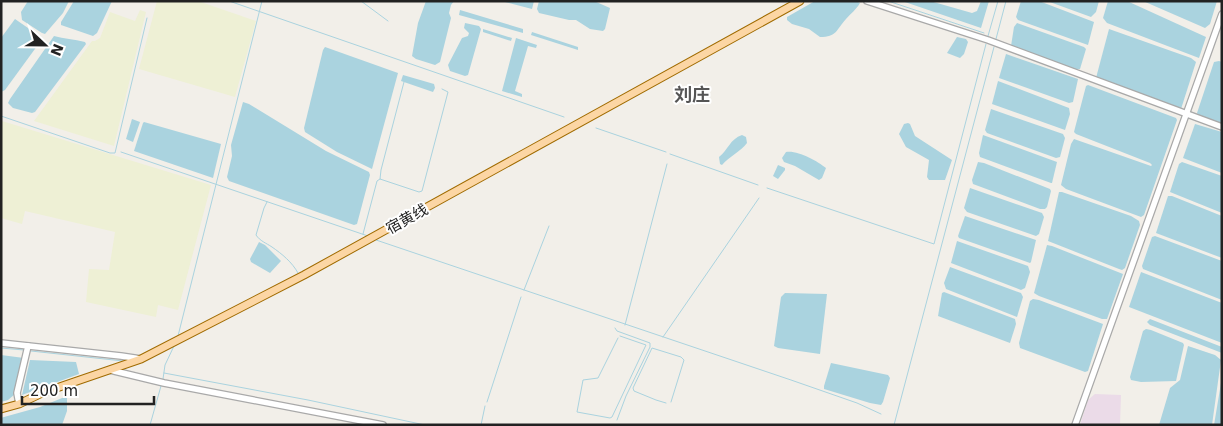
<svg xmlns="http://www.w3.org/2000/svg" width="1223" height="426" viewBox="0 0 1223 426" font-family="'DejaVu Sans','Noto Sans SC',sans-serif">
<style>
.industrial{fill:#ebdbe8}
.farmland{fill:#eef0d5}
.water{fill:#aad3df}
.lines{fill:none;stroke-linecap:round;stroke-linejoin:round}
.stream{stroke:#aad3df;stroke-width:1}
.minor-casing{stroke:#a9a9a9;stroke-width:8}
.major-casing{stroke:#a06b00;stroke-width:9}
.minor{stroke:#fff;stroke-width:5.5}
.major{stroke:#fcd6a4;stroke-width:7}
.labels{text-anchor:middle;dominant-baseline:central;stroke-width:4;stroke-linejoin:round;paint-order:stroke}
.street-label{font-size:15px;fill:#222;stroke:#fff}
.quarter-label{font-size:18px;font-weight:bold;fill:#555;stroke:#fff}
</style>
<rect width="100%" height="100%" fill="#f2efe9"/>
<path class="industrial" d="M1095,394L1121,395L1120,425H1080L1088,400Z"/>
<g class="farmland">
<path d="M157,1H198L256,21L235,97L139,69Z"/>
<path d="M140,10L146,12L114,146L34,121L92,41H95L100,38L110,12L135,21Z"/>
<path d="M2,121L211,185L178,310L158,305L156,317L86,302L89,269L109,270L115,232L25,211L22,224L1,218Z"/>
</g>
<g class="water">
<path d="M28,1H69L63,13L45,34L42,33L22,20L21,12Z"/>
<path d="M74,1H112L97,33L93,36L61,25V22Z"/>
<path d="M426,1H454L451,5L449,13L451,18L440,62L435,65L416,59L412,56L418,23Z"/>
<path d="M501,1H534L532,9Z"/>
<path d="M539,1H594L610,8L605,29L603,31L590,29L576,20H569L539,13L537,9Z"/>
<path d="M815,1H856L860,3C856,10 851,13 846,19C836,30 837,37 820,37L809,29L792,24L787,20V17Z"/>
<path d="M902,1H930L972,13L977,11L981,1H989L981,28Z"/>
<path d="M1021,1H1039L1094,22L1088,45L1018,20L1016,17Z"/>
<path d="M1047,1H1099L1096,12L1091,17Z"/>
<path d="M1108,1H1127L1206,37L1199,58L1107,23L1103,18Z"/>
<path d="M1143,1H1217L1210,24L1205,28Z"/>
<path d="M460,10L523,29V33L459,15Z"/>
<path d="M15,19L41,37L40,42L5,90L1,92V38Z"/>
<path d="M465,23L479,26L481,29L468,75L465,76L450,71L448,65L462,38L468,36L469,33L464,28Z"/>
<path d="M1017,23L1084,47L1086,49L1080,69H1075L1011,46L1014,27Z"/>
<path d="M483,29L512,38L511,41L483,32Z"/>
<path d="M1109,29L1191,58L1196,62L1181,109L1096,78Z"/>
<path d="M532,32L578,47V50L531,35Z"/>
<path d="M54,36C64,39 74,39 85,42L86,44L35,112L32,113L13,108L8,103L10,99Z"/>
<path d="M957,37L966,39L968,42L964,54L960,58L947,53Z"/>
<path d="M516,38L537,45L536,48L528,46L515,91L522,94V97L502,91Z"/>
<path d="M325,47L398,73L372,169L337,152L305,132L304,128L323,50Z"/>
<path d="M1006,54L1078,79L1073,102L1069,103L999,78Z"/>
<path d="M1219,61L1222,62V125L1198,115L1197,113L1214,62Z"/>
<path d="M403,75L434,84L435,88L433,92L401,81Z"/>
<path d="M998,81L1069,108L1070,114L1065,130L992,104Z"/>
<path d="M1088,85L1176,118L1177,120L1144,215L1141,217L1066,189L1061,185L1071,144L1074,139L1151,166L1152,165L1150,163L1076,134L1074,132L1075,128L1086,86Z"/>
<path d="M243,102L249,104L326,151L369,172L370,175L357,224L354,225L229,181L227,177L232,156L231,145Z"/>
<path d="M991,109L1063,134L1065,138L1060,157L1056,158L987,133L985,130Z"/>
<path d="M132,119L140,122L133,142L126,139Z"/>
<path d="M144,122L221,144L213,178L134,151L143,123Z"/>
<path d="M908,123L910,124L915,136L952,160L945,180H929L927,177L929,160L906,147L899,134L904,124Z"/>
<path d="M1195,124L1222,132V173L1183,158Z"/>
<path d="M742,135L746,137L747,143C740,152 730,156 722,165L720,164L719,157C728,150 730,139 742,135Z"/>
<path d="M983,135L1057,162L1052,183H1051L980,157L979,153Z"/>
<path d="M786,152C798,150 817,161 826,168L822,178L819,180L795,166L784,162L782,158Z"/>
<path d="M978,162L984,163L1050,189L1051,191L1047,207L1045,209H1040L973,184L972,180Z"/>
<path d="M1182,162L1222,176V213L1170,192L1179,164Z"/>
<path d="M778,165L785,168V170L778,179L773,176Z"/>
<path d="M970,188L1042,213L1044,217L1039,234L1036,236L967,212L964,208Z"/>
<path d="M1059,192H1062L1131,216L1139,221L1140,225L1125,268L1122,270L1119,269L1048,241Z"/>
<path d="M1168,196H1172L1222,216V258L1156,233Z"/>
<path d="M965,216L1036,240L1031,262L1030,263L959,238L958,236Z"/>
<path d="M1155,236L1222,261V300L1143,269L1142,266L1152,237Z"/>
<path d="M957,241L1028,266L1030,272L1025,288L1021,290L951,263Z"/>
<path d="M259,242L265,245L281,261L270,273L251,262L250,259Z"/>
<path d="M1047,245L1052,246L1123,274L1107,319H1102L1039,296L1034,293Z"/>
<path d="M950,267L1021,293L1023,297L1017,317L946,289L944,283Z"/>
<path d="M1141,272L1222,303V343L1129,307Z"/>
<path d="M944,292L1015,319L1016,324L1010,343L938,316L942,293Z"/>
<path d="M785,293L827,294L820,354L778,348L774,346L781,297Z"/>
<path d="M1033,299L1039,300L1103,324L1088,371L1085,372L1020,348L1019,343L1030,301Z"/>
<path d="M1150,319L1222,347V353L1150,325L1147,322Z"/>
<path d="M1146,329L1151,330L1183,343L1184,345L1176,381L1141,382L1131,380L1130,377L1143,331Z"/>
<path d="M1188,346L1215,355L1221,360L1212,425H1159L1170,388L1180,380Z"/>
<path d="M1,355L24,358L15,394L8,400L1,402Z"/>
<path d="M30,360L76,362L79,374L22,395Z"/>
<path d="M831,363L888,375L890,378L883,402L881,405L870,403L824,389V386Z"/>
<path d="M1222,377V425H1214Z"/>
<path d="M67,396V411L62,425H1V418L4,417L40,407Z"/>
</g>
<g class="lines">
<g class="stream">
<path d="M229,1L564,117"/>
<path d="M361,1L388,21"/>
<path d="M888,1L984,33"/>
<path d="M988,36L998,1"/>
<path d="M996,39L1006,1"/>
<path d="M404,82L381,170L380,179L419,192L422,191L448,92L442,89"/>
<path d="M1,116L110,153H115L147,18"/>
<path d="M596,128L666,152"/>
<path d="M121,152L368,236"/>
<path d="M670,154L758,185"/>
<path d="M767,188L934,244L986,44"/>
<path d="M267,202L264,208L256,235C260,241 266,243 272,247C282,254 292,262 298,273"/>
<path d="M363,234L377,181L380,179"/>
<path d="M376,240L791,380L857,403L881,414"/>
<path d="M524,290L549,226"/>
<path d="M625,325L667,164"/>
<path d="M615,328L617,331L650,343V347L626,396L617,420"/>
<path d="M178,336L262,1"/>
<path d="M663,337L759,198"/>
<path d="M618,338L598,378L583,380L577,412L610,418L612,417L646,345L620,336"/>
<path d="M1,348L24,350"/>
<path d="M31,351L123,361"/>
<path d="M164,373L308,400L425,425"/>
<path d="M163,379L165,365L174,346"/>
<path d="M487,402L521,297"/>
<path d="M666,403L656,400L634,391L633,388L652,348L681,357L684,360L671,402"/>
<path d="M150,425L161,386"/>
<path d="M481,425L485,406"/>
<path d="M894,425L994,47"/>
</g>
<g class="minor-casing">
<g id="minor">
<path d="M867,1L988,40L1222,127"/>
<path d="M1,343L121,356L141,359"/>
<path d="M110,370L164,383L383,425"/>
<path d="M19,404L17,393L28,346"/>
<path d="M1075,425L1222,14"/>
</g>
</g>
<g class="major-casing">
<path id="major" d="M1,409L19,404L42,393L141,359L304,275L800,1"/>
</g>
<use href="#minor" class="minor"/>
<use href="#major" class="major"/>
</g>
<g class="labels">
<g class="street-label">
<text transform="translate(407 219) rotate(-29)">宿黄线</text>
</g>
<g class="quarter-label">
<text x="692" y="94">刘庄</text>
</g>
</g>
<rect width="1223" height="426" fill="none" stroke="#222222" stroke-width="5"/>
<g transform="translate(45 45) rotate(112)" stroke="#ffffff" stroke-width="4" paint-order="stroke">
<path d="M0-4L9 19L0 12L-9 19Z" fill="#222222"/>
<text y="-8" font-size="14" font-weight="bold" text-anchor="middle" fill="#222222">N</text>
</g>
<path d="M22 396v8h132v-8" fill="none" stroke="#222222" stroke-width="2.5"/>
<text x="30" y="396" font-size="15" fill="#222222" stroke="#ffffff" stroke-width="4" paint-order="stroke">200 m</text>
</svg>
